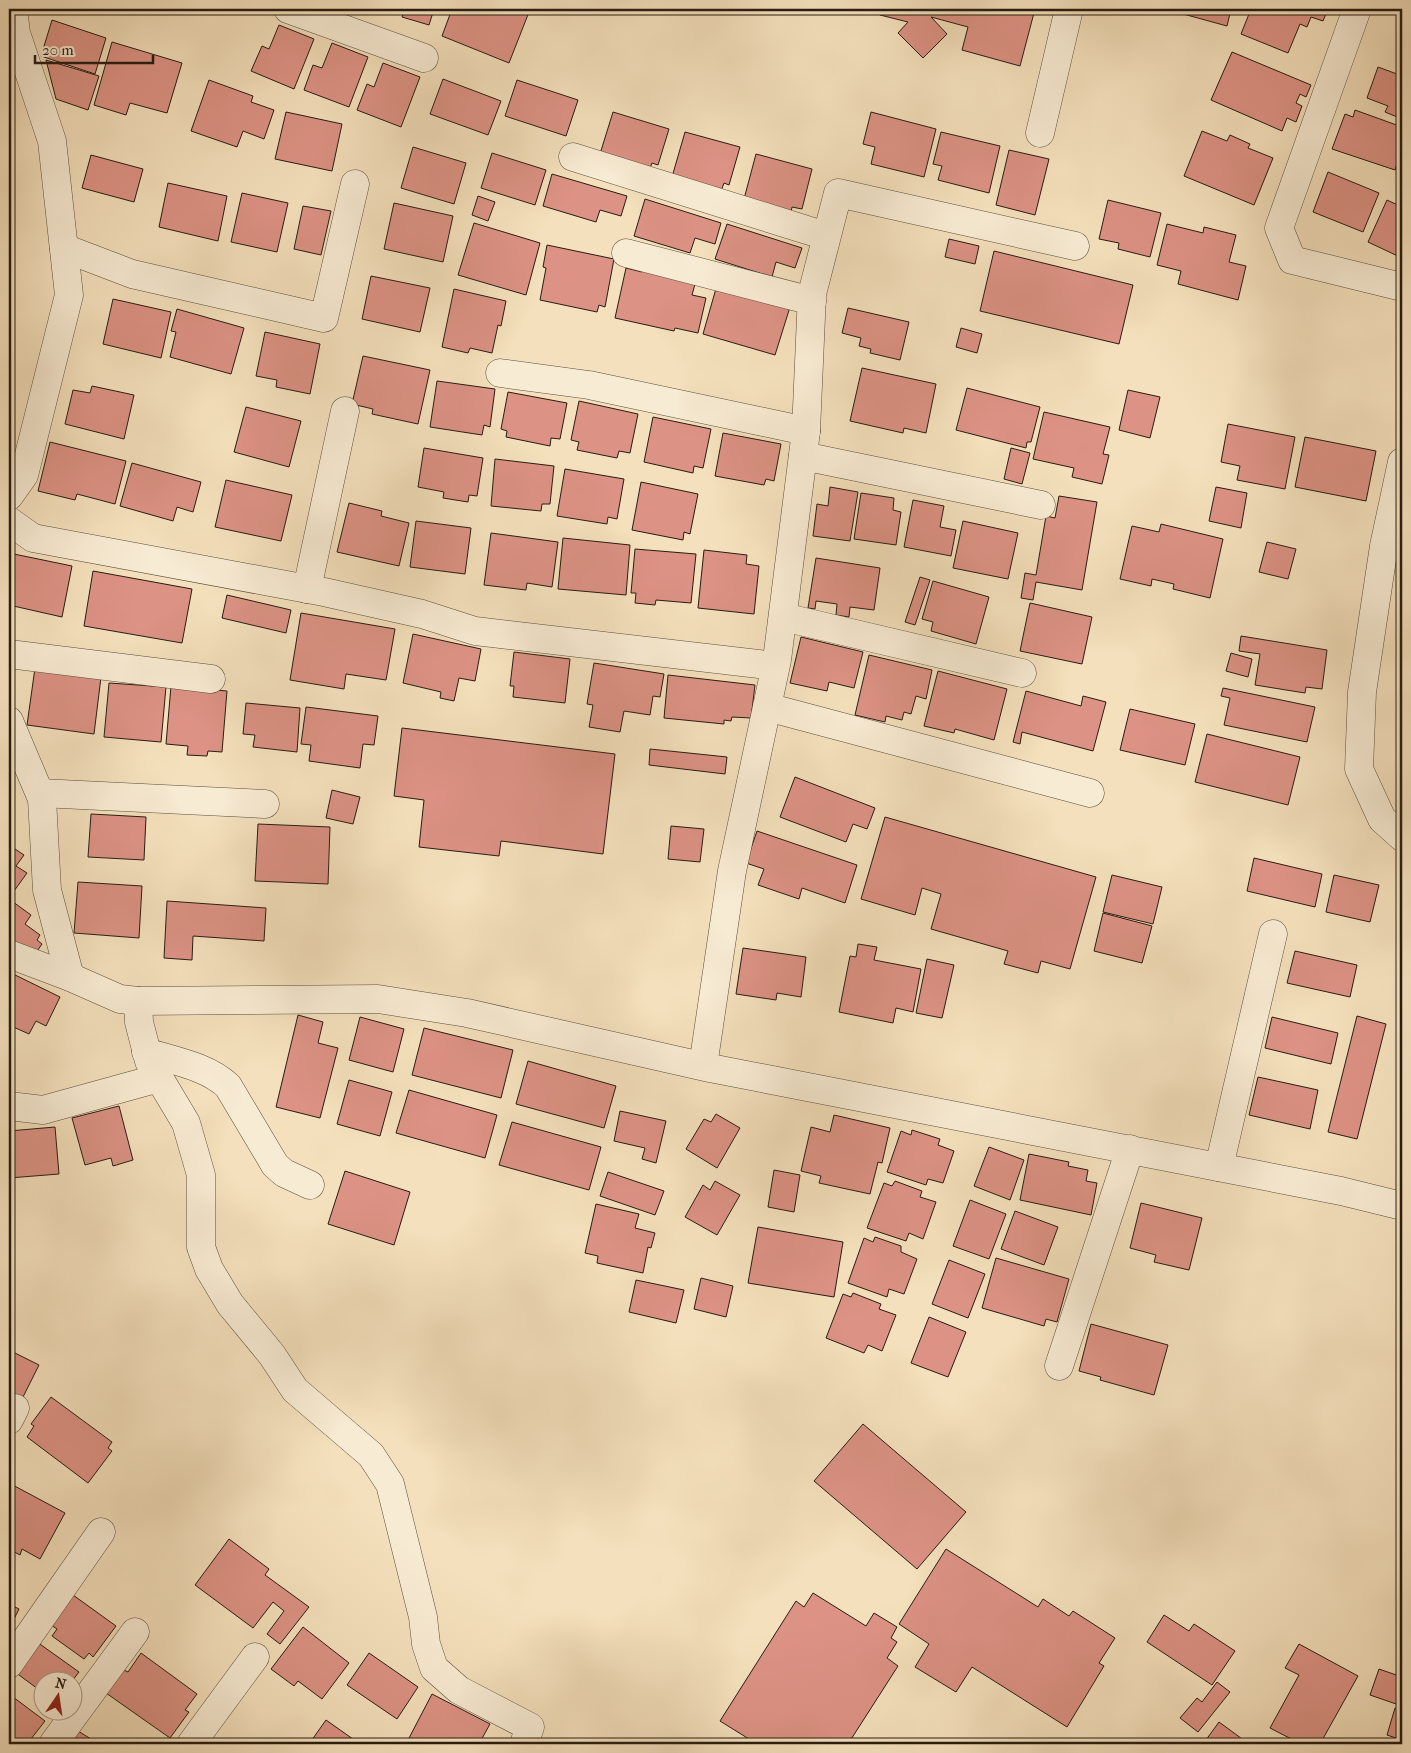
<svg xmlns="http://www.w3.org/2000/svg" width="1411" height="1753" viewBox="0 0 1411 1753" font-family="'IM FELL French Canon',serif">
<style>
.building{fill:#dc9284;stroke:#271c12}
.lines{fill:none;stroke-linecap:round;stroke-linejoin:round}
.street-casing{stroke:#5a4d3c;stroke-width:29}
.street{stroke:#f8ebd3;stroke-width:28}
</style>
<rect width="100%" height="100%" fill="#f4e0bc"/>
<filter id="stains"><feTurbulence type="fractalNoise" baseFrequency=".004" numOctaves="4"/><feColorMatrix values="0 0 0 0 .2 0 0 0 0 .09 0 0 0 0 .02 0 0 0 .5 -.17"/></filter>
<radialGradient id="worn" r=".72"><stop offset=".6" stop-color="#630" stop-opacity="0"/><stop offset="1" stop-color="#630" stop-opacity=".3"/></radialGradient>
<g class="building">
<path d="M405,9H434L429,25L402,17Z"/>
<path d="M452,9H521L529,12L509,63L442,36Z"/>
<path d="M882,9H1035L1020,66L962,50L968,27L931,17L947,34L923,58L898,33L908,22L880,15Z"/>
<path d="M1165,9H1231L1227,26Z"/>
<path d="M1251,9H1328L1323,21L1311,17L1307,27L1300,24L1288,53L1241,34Z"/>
<path d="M52,20L106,38L95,74L41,56Z"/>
<path d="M279,25L314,39L294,89L251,71L262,46L269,49Z"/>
<path d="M112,42L182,63L167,113L130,103L126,115L94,105Z"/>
<path d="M332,43L368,57L349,107L304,90L313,65L322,68Z"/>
<path d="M1232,52L1311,85L1306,97L1300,94L1296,103L1302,106L1296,122L1287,118L1282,131L1211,100Z"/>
<path d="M46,60L99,76L88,110L56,99Z"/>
<path d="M383,63L420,77L401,127L357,110L367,84L374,87Z"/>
<path d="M1400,64L1402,65V119L1385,112L1388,106L1367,98L1378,67L1397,74Z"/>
<path d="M443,79L501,101L488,135L430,114Z"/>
<path d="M209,80L253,96L251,102L274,110L264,139L243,131L237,147L191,131Z"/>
<path d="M517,80L578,100L566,136L505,116Z"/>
<path d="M1355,110L1402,127V148L1395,170L1332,149L1345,114L1353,117Z"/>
<path d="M286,112L342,124L332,171L275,159Z"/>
<path d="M613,112L669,129L658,165L652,163L650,168L600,154Z"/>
<path d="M871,112L936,129L924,177L871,164L875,147L863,144Z"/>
<path d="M1202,131L1227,141L1230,135L1250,144L1248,148L1273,158L1254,205L1184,176Z"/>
<path d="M685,132L740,147L729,185L724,183L721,191L672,177Z"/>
<path d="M941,132L1000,146L989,193L938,180L942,166L933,164Z"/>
<path d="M413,147L466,163L454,204L401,188Z"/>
<path d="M1009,150L1049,159L1035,215L996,205Z"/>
<path d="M492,153L546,170L535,205L481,188Z"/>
<path d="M756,154L812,169L802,209L792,207L791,212L744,199Z"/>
<path d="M91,155L143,169L134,202L82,188Z"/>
<path d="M1328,172L1379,193L1363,232L1313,212Z"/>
<path d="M552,174L627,196L621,216L600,210L596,222L543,206Z"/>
<path d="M168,183L227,196L218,241L159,227Z"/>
<path d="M242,193L288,203L277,252L231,242Z"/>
<path d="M478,196L495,202L488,221L472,215Z"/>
<path d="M645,199L721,223L715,244L695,238L690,253L634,236Z"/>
<path d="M1108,200L1161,213L1150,257L1118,249L1119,243L1099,239Z"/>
<path d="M1387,200L1402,207V258L1368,242Z"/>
<path d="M394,203L453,216L443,262L384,249Z"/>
<path d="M303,206L331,211L321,255L294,249Z"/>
<path d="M474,223L540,243L526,295L458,275Z"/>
<path d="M727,224L802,248L795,268L776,262L772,277L715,259Z"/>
<path d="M1167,224L1203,233L1204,227L1236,235L1229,262L1246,266L1238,300L1178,284L1181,271L1157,265Z"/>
<path d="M949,239L979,246L975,264L945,257Z"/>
<path d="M547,245L614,259L605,307L599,305L597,312L540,300L546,268L543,267Z"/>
<path d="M994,251L1133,285L1119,344L980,311Z"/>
<path d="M643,266L695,284L692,295L706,298L698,333L675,328L674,331L615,318L626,268L642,272Z"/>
<path d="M371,276L430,288L420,332L362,319Z"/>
<path d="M717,285L790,307L775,355L703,334Z"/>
<path d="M454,289L506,301L501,326L498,325L492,353L470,348L468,353L442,347Z"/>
<path d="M113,299L171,312L161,358L103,344Z"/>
<path d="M848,308L909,322L900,360L870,353L871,349L859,346L861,338L842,333Z"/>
<path d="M177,309L244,328L231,374L170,357L176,332L171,331Z"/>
<path d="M961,328L982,334L977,353L956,347Z"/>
<path d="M265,332L320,344L310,394L276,387L277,380L256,376Z"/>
<path d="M363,356L430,370L418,424L372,414L373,409L352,404Z"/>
<path d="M862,368L936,384L926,433L904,428L903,433L850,421Z"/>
<path d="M437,381L495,389L490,427L484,425L482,435L430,427Z"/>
<path d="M92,386L134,395L124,439L65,424L73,390L90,393Z"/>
<path d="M967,388L1040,407L1031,442H1027L1026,448L956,430Z"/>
<path d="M1128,390L1160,397L1150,438L1119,430Z"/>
<path d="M508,392L567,403L560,439L551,438L550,446L506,437L507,431L501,429Z"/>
<path d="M579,401L638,414L630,453L619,451L617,458L577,450L579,442L571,440Z"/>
<path d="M246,407L301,421L289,467L234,452Z"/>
<path d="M1044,412L1110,427L1103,454L1109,455L1102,484L1072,477L1074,468L1033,459Z"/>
<path d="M653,417L711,429L703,468L694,466L693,473L644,462Z"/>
<path d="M1228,424L1295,437L1285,489L1237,480L1240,466L1221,462Z"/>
<path d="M723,433L781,444L774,481L766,479L764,485L715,476Z"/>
<path d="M1305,437L1376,451L1366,501L1295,487Z"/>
<path d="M50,442L126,461L115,504L77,494L75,500L38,491Z"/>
<path d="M424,448L483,458L477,496L469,495L468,502L443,498L444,492L418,487Z"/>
<path d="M1011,448L1030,453L1022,484L1004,479Z"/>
<path d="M495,459L554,466L550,504H542L541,511L491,506Z"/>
<path d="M132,463L201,482L193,512L177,507L173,521L120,506Z"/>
<path d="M565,469L624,479L617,519L608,517L607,524L557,516Z"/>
<path d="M226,480L292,495L281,541L215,527Z"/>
<path d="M641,482L698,494L690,534L684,532L683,540L632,530Z"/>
<path d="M830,487L858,492L850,541L813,536L817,504L828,506Z"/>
<path d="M1216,487L1247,493L1241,528L1209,521Z"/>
<path d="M861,493L894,498L893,510L901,512L896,545L854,539Z"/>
<path d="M1059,496L1097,502L1082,590L1036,582L1033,600L1021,598L1025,573L1036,575L1046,516L1055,518Z"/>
<path d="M913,500L944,506L940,527L956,530L951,556L904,547Z"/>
<path d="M349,503L382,511L381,516L409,523L399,566L337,552Z"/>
<path d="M416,521L471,528L465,574L410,567Z"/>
<path d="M963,521L1018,533L1008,579L953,568Z"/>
<path d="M1161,524L1223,539L1210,598L1173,589L1174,584L1152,579L1151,586L1120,579L1132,526L1159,532Z"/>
<path d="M491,533L558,542L552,587L527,583L526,590L484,585Z"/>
<path d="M563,538L630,545L626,595L558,589Z"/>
<path d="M1267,542L1296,549L1288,579L1259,572Z"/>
<path d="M635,549L696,554L691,603L656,600L655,605L635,603L636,593H631Z"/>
<path d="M704,550L747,555L746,564L759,566L754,614L698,608Z"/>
<path d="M9,553L72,566L62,617L9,605Z"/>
<path d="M816,558L880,568L874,610L850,607L849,617L836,615L837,604L816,601L815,609L808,608Z"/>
<path d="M93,571L192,589L182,643L84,626Z"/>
<path d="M920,577L930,580L915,625L905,622Z"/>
<path d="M933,581L989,597L976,644L931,631L933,622L922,619Z"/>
<path d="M227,595L291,610L286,633L222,618Z"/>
<path d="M1030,603L1092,617L1082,664L1020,651Z"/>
<path d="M301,613L395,629L386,680L346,674L344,689L290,680Z"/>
<path d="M413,634L481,649L475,681L459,678L454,701L440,698L441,692L403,683Z"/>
<path d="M1241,636L1327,650L1322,689L1306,687L1305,693L1255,685L1260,654L1239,651Z"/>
<path d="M801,637L863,652L854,688L829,682L827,691L790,683Z"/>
<path d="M514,652L570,659L565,703L513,697L514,686H510Z"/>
<path d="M1231,653L1252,659L1248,677L1226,671Z"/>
<path d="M869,655L932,670L926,699L916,696L911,714L904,712L902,720L886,716L885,722L855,715Z"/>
<path d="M594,663L664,674L660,697L653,696L650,715L624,711L620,732L589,727L593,705L587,704Z"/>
<path d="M35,668L101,677L94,734L27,725Z"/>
<path d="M938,671L1007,689L994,740L955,729L954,733L924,726Z"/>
<path d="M668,675L755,685L751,718L732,717L731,721L724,720V724L664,718Z"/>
<path d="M109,683L166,687L161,742L104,737Z"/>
<path d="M171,686L227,691L222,752L208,751L207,756L187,755L188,746L166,744Z"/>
<path d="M1223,688L1315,707L1307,742L1224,725L1230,698L1221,696Z"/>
<path d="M1026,691L1081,706L1083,696L1106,702L1093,751L1022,732L1020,744L1013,742Z"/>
<path d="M246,703L300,708L297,752L253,747L255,735L243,734Z"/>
<path d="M306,707L378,716L374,745L363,744L360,768L309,761L311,745L301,744Z"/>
<path d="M1130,709L1195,724L1185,765L1120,750Z"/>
<path d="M402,728L615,754L603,854L501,841L499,856L419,847L424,800L394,796Z"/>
<path d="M1207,734L1300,757L1288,805L1195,782Z"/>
<path d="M650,749L727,757L725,774L649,765Z"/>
<path d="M795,777L875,808L867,829L853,824L846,842L780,817Z"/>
<path d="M332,790L360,797L353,824L326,818Z"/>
<path d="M91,814L146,817L144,860L88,857Z"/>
<path d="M885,817L1096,877L1070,969L1041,961L1038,973L1004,964L1008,951L931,929L941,894L922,888L915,915L861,899Z"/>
<path d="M258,824L330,827L328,884L255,881Z"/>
<path d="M671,826L704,829L700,862L668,859Z"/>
<path d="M757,831L857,865L845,903L802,888L799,899L758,885L764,869L746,863Z"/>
<path d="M9,845L24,855L16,866L27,873L9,898Z"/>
<path d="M1254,858L1322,874L1315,907L1247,891Z"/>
<path d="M1112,875L1162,887L1153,924L1103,912Z"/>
<path d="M1334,875L1379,885L1370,922L1326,912Z"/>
<path d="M78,882L142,886L139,938L74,933Z"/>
<path d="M9,899L31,915L25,924L40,935L37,940L42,944L33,957L9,940Z"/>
<path d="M167,901L266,908L264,941L193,936L192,960L164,958Z"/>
<path d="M1103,913L1152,926L1142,963L1094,951Z"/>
<path d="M858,944L877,947L874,960L921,969L913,1012L896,1008L893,1023L839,1012L850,956L856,957Z"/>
<path d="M743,948L806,957L801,997L777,993L776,1000L736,994Z"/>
<path d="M1295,951L1357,965L1350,997L1287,983Z"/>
<path d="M927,959L954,965L942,1018L916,1013Z"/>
<path d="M9,972L60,997L46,1026L36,1021L29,1034L9,1025Z"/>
<path d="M298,1015L323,1022L318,1043L338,1048L320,1118L276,1107Z"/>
<path d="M1357,1016L1386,1024L1357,1139L1328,1132Z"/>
<path d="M360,1017L404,1029L393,1072L349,1060Z"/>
<path d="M1272,1017L1338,1033L1331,1064L1265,1048Z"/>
<path d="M424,1028L513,1050L501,1098L412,1075Z"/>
<path d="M528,1061L616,1086L604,1128L516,1104Z"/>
<path d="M1258,1077L1318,1090L1310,1129L1249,1115Z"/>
<path d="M349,1080L392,1092L380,1136L337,1124Z"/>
<path d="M409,1090L497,1115L485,1158L396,1133Z"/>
<path d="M119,1106L133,1160L113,1166L111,1158L85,1165L72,1118Z"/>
<path d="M620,1111L666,1121L656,1163L642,1159L645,1148L614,1141Z"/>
<path d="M716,1114L740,1128L717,1168L686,1149L704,1119L711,1122Z"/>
<path d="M834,1115L890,1128L882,1163L878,1162L870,1194L819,1183L821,1176L801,1171L811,1127L830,1132Z"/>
<path d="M512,1122L601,1147L589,1190L499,1165Z"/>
<path d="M55,1127L59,1174L9,1178V1131Z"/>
<path d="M912,1130L940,1139L938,1145L954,1151L943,1183L928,1179L926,1185L887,1172L901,1131L911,1135Z"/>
<path d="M989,1147L1024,1160L1010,1200L974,1186Z"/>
<path d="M1029,1154L1069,1162L1068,1166L1088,1170L1086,1181L1097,1183L1091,1215L1020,1200Z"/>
<path d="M774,1170L800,1175L794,1212L768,1207Z"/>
<path d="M345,1171L410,1192L394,1245L328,1224Z"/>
<path d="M608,1172L664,1191L655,1215L600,1196Z"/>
<path d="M715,1181L740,1195L717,1235L685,1217L703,1185L710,1190Z"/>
<path d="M895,1181L922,1191L920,1197L936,1202L923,1239L909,1233L906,1241L867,1228L884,1183L892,1186Z"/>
<path d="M970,1200L1006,1214L989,1259L953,1246Z"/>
<path d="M1141,1203L1202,1218L1189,1270L1154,1262L1156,1255L1130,1248Z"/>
<path d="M596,1204L639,1214L635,1228L655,1233L651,1248L648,1247L643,1273L597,1263L598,1256L585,1253Z"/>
<path d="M1015,1211L1058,1227L1044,1265L1001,1249Z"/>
<path d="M758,1227L843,1242L834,1297L748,1283Z"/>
<path d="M875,1237L901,1246V1252L917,1259L904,1294L889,1289L887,1297L848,1283L864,1238L873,1242Z"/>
<path d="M996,1258L1069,1279L1057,1322L1046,1319L1044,1326L982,1308Z"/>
<path d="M949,1260L985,1274L968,1318L932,1304Z"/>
<path d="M701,1278L733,1286L726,1317L694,1309Z"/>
<path d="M636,1280L684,1290L676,1323L629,1312Z"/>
<path d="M853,1293L881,1304L879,1309L896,1315L882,1351L868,1345L864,1353L826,1338L843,1294L851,1297Z"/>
<path d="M929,1317L966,1332L948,1377L911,1363Z"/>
<path d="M1091,1324L1168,1345L1154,1395L1100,1380L1101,1377L1079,1371Z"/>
<path d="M9,1350L39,1365L21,1401L9,1395Z"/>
<path d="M51,1397L112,1442L108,1448L112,1451L88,1483L27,1437L34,1426L31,1424Z"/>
<path d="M863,1424L966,1512L917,1569L814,1481Z"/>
<path d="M9,1483L65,1513L40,1559L22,1549L20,1555L9,1549Z"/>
<path d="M229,1539L269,1569L265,1575L309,1607L280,1644L267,1634L284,1611L273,1602L253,1628L195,1585Z"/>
<path d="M946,1549L1038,1607L1043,1599L1069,1616L1073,1611L1115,1638L1099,1663L1104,1666L1067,1727L972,1667L956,1692L915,1667L929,1644L899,1624Z"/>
<path d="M813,1593L866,1626L874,1613L897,1627L891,1638L897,1642L887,1658L898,1666L848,1744H757L720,1721L796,1601L804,1607Z"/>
<path d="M73,1595L116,1626L93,1657L89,1653L84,1659L52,1636L57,1629L51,1625Z"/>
<path d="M9,1604L19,1609L9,1629Z"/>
<path d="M1164,1615L1189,1631L1194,1624L1235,1651L1212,1685L1147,1642Z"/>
<path d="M303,1627L349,1663L322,1699L298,1681L294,1686L271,1669Z"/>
<path d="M37,1642L79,1672L72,1681L42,1680V1692L15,1672Z"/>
<path d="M1299,1644L1358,1676L1320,1744H1301L1270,1728L1299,1675L1285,1668Z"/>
<path d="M141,1653L197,1694L185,1710L189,1712L170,1738L106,1693L122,1669L128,1672Z"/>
<path d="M369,1653L418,1687L397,1719L347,1685Z"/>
<path d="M1379,1669L1402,1677V1706L1370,1695Z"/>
<path d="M1217,1682L1230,1692L1198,1732L1180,1718L1197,1698L1202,1702Z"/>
<path d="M9,1694L45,1721L27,1744H17L9,1738Z"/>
<path d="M432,1694L490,1724L479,1744L473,1742L472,1744H417L408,1740Z"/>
<path d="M1395,1708L1402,1710V1740L1387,1735Z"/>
<path d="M326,1720L360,1744H309Z"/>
<path d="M1219,1722L1249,1744H1203Z"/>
<path d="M78,1731L99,1744H69Z"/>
</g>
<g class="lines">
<g class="street-casing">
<g id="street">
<path d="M288,9L424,58"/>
<path d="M1357,9L1279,228L1292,260L1402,287"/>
<path d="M1040,133L1069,9"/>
<path d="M573,157L826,236"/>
<path d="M64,248L132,274L324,318L355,184"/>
<path d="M626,253L812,301"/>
<path d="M500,373L589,385L806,431"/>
<path d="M803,456L1041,505"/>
<path d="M1402,462L1384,546L1362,692L1359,769L1382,819L1402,837"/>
<path d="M9,496L24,475L69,295L52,141L16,33L13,9"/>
<path d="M9,521L33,538L324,592L422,614L475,631L775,666"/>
<path d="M307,589L345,411"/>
<path d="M783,617L1022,673"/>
<path d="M9,654L211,679"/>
<path d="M767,707L1090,793"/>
<path d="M9,721L42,799L47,890L70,977"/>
<path d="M40,793L265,804"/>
<path d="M9,954L70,977L120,999L138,1001L378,999L467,1013L710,1068L1341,1191L1402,1206"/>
<path d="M138,1001L139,1022L149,1061L186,1123L201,1175V1247L209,1269L230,1304L272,1355L295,1390L371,1455L390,1484L423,1617L426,1644L434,1668L459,1690L530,1727L524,1744"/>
<path d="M146,1052C174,1061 207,1066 228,1086L275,1165L284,1173L310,1185"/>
<path d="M703,1066L732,871L777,660L806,431L812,294L838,193L1075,246"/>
<path d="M9,1106L43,1110L159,1078"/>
<path d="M1219,1167L1273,934"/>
<path d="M1059,1366L1130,1149"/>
<path d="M9,1420L15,1408"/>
<path d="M9,1664L101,1532"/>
<path d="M53,1744L135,1632"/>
<path d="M191,1744L255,1657"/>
</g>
</g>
<use href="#street" class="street"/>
</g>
<rect width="1411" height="1753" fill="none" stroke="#f4e0bc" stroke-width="30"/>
<rect x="10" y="10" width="1391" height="1733" fill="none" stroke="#271c12" stroke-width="2.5"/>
<rect x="15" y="15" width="1381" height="1723" fill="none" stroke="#271c12"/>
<g transform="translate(58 1696) rotate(13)"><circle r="24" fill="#f8ebd3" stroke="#a49886"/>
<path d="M0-4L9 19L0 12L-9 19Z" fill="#8f2418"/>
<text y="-8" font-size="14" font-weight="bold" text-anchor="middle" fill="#271c12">N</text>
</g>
<path d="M35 55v8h118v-8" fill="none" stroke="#271c12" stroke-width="2.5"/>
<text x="42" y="55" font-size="15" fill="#271c12" stroke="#f8ebd3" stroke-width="4" paint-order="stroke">20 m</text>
<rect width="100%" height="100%" filter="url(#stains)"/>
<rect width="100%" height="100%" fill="url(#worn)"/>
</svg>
